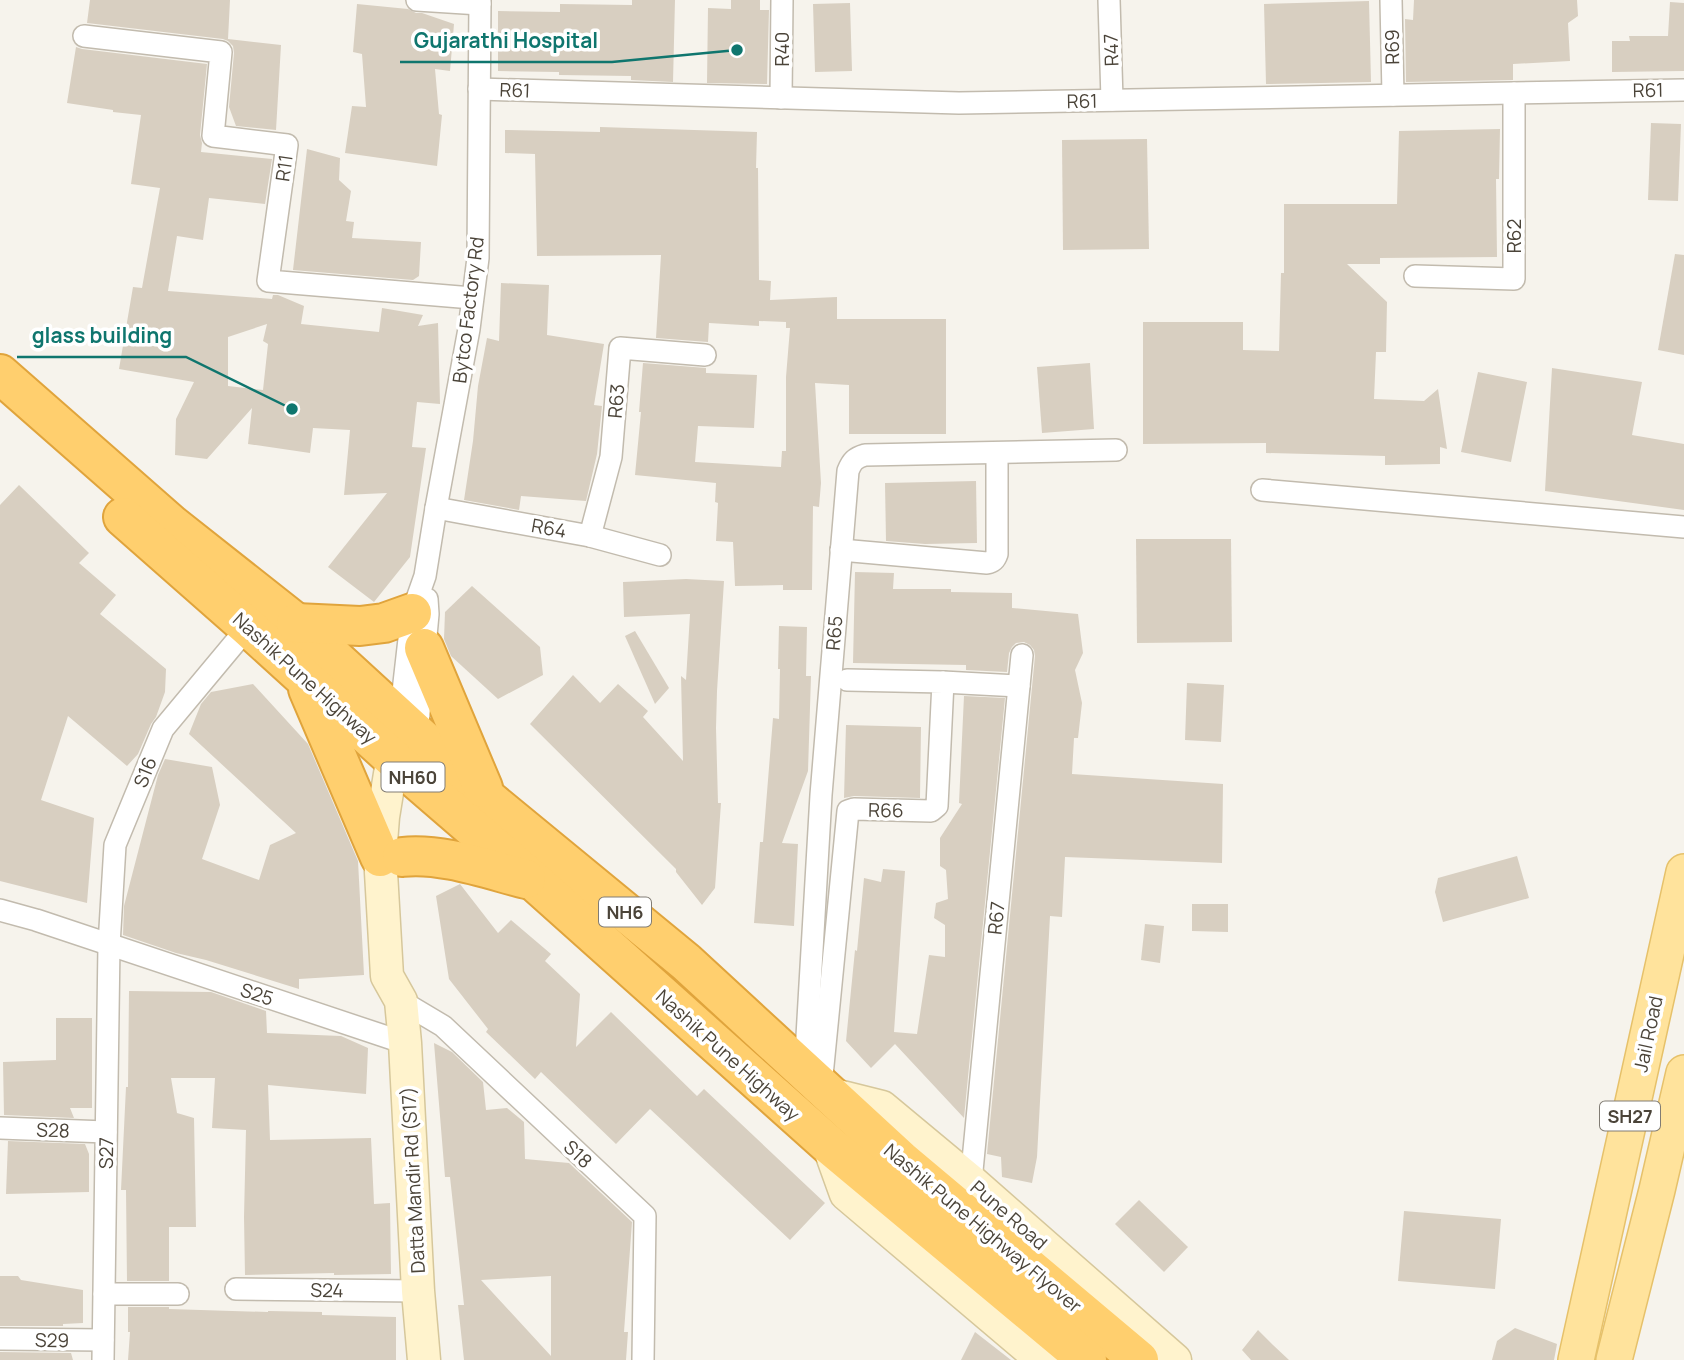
<svg xmlns="http://www.w3.org/2000/svg" width="1684" height="1360" viewBox="0 0 1684 1360" font-family="Manrope,sans-serif">
<style>
.building{fill:#d8cfc1;fill-rule:evenodd}
.lines{fill:none;stroke-linecap:round;stroke-linejoin:round}
.street-casing{stroke:#c2bbae;stroke-width:24}
.secondary-casing{stroke:#d6c79b;stroke-width:35}
.primary-casing{stroke:#e6c16a;stroke-width:38}
.highway-casing{stroke:#e0a43c;stroke-width:42}
.street{stroke:#fff;stroke-width:21}
.secondary{stroke:#fff3cd;stroke-width:32}
.primary{stroke:#ffe39c;stroke-width:35}
.highway{stroke:#ffcf6e;stroke-width:38}
.labels{text-anchor:middle;dominant-baseline:central;stroke-width:7;stroke-linejoin:round;paint-order:stroke}
.shield{fill:#fff;stroke:#817c74;stroke-width:2}
.shield-label{font-size:18px;font-weight:bold;fill:#4b4439}
.street-label{font-size:19px;fill:#4b4439;stroke:#fff}
.leader{fill:none;stroke:#0f766e;stroke-width:2.5}
.callout-dot{fill:#0f766e;stroke:#fff;stroke-width:2.5}
.callout-label{font-size:21px;text-anchor:middle;font-weight:bold;fill:#0f766e;stroke:#fff;stroke-width:7;stroke-linejoin:round;paint-order:stroke}
</style>
<rect width="100%" height="100%" fill="#f6f3ec"/>
<g class="building">
<path d="M90,0H230L228,39L281,45L276,130L236,126L229,107L234,53L233,46L228,41L223,39L87,23Z"/>
<path d="M632,0H675L673,82L631,80V76L559,75V72L498,71V11L560,12V4L632,5Z"/>
<path d="M731,0H760V10H769L767,84L707,83L708,8L731,9Z"/>
<path d="M1414,0H1577L1578,16L1568,23L1570,61L1513,64V80L1406,82L1405,19L1413,20Z"/>
<path d="M1369,1L1371,82L1266,84L1264,4Z"/>
<path d="M1670,2L1684,3V71L1612,72V41H1630L1629,36H1668Z"/>
<path d="M850,3L852,71L815,72L813,4Z"/>
<path d="M357,4L408,9L416,13H422L454,24L450,71L435,69L439,114L442,115L437,166L345,153L352,106L366,107L362,54L353,52Z"/>
<path d="M76,47L82,49L207,64L200,135L202,143L201,152L272,159L265,204L209,198L203,240L177,236L168,291L272,299L273,295H278L304,306L301,324L379,332L382,308L423,315L418,326L438,323L440,404L417,402L412,447L426,448L410,557L374,602L328,567L387,493L344,495L350,430L313,428L310,453L248,444L252,408L207,459L175,455L176,419L194,382L119,369L133,287L142,288L160,188L131,184L141,115L113,112V110L67,103ZM267,324L263,341L268,344L263,390L228,386V337Z"/>
<path d="M1651,123L1681,124L1678,201L1648,200Z"/>
<path d="M600,127L757,132L756,168H758L759,280L771,281L770,300L837,297V319H946V434H849V385L815,383L821,483L819,507L813,506L812,590H783V585L735,586L733,542L716,541L718,503L715,502L716,483L635,475L641,412H639L643,363L706,368V373L757,375L754,428L698,426L695,462L781,467L782,451H786V377L790,328H786V322L759,321V326L709,323L708,342L656,338L661,255L537,256L535,154L505,153V130L600,132Z"/>
<path d="M1500,129L1499,179H1496L1497,257L1380,258V264H1347L1387,302L1386,352H1376L1374,399L1424,401L1438,389L1447,449L1440,447V464L1385,465V456L1266,453V443L1143,444V322H1243V350L1279,351L1281,273H1284V204H1397L1399,131Z"/>
<path d="M1147,139L1149,249L1063,250L1062,140Z"/>
<path d="M307,149L340,158L339,180L351,191L346,221L354,222L352,238L421,242L419,276L413,280L293,270Z"/>
<path d="M1675,254L1684,255V355L1658,350Z"/>
<path d="M501,283L549,285L547,335L604,344L594,405L602,406L597,454L586,501L521,496L519,510L464,500L473,441L478,386L487,338L499,341Z"/>
<path d="M1090,363L1094,429L1042,433L1037,367Z"/>
<path d="M1552,368L1642,382L1632,435L1684,444V510L1545,491Z"/>
<path d="M1478,372L1527,382L1511,462L1461,452Z"/>
<path d="M976,481L977,543L925,544L886,541L885,483Z"/>
<path d="M19,485L89,553L79,563L116,595L100,614L166,669L165,692L156,717L151,724L138,754L127,766L68,716L41,800L94,818L87,903L0,881V505Z"/>
<path d="M1136,539H1231L1232,642L1137,643Z"/>
<path d="M855,572L894,573L893,589H951V592L1012,593V608L1078,614L1083,653L1075,670L1082,703L1078,738H1074L1072,774L1223,784L1222,863L1065,857L1062,917L1050,916L1037,1157L1032,1183L1002,1177L1001,1157L987,1154L1035,656L1034,650L1030,645L1024,642L1016,643L1012,647L1009,653L1007,672L966,670V665L853,663Z"/>
<path d="M686,579L724,581L717,691L716,728L718,803H721L715,888L702,905L676,872V869L530,724L573,675L600,703L618,684L648,711L643,717L683,761L681,676L686,680L690,614L624,617L623,582Z"/>
<path d="M472,586L540,647L543,675L498,699L451,656L444,639L445,612Z"/>
<path d="M779,626L807,627L806,676H811L808,771L782,843L798,844L794,926L754,923L760,842H763L773,718L779,719L780,669H778Z"/>
<path d="M635,631L669,688L655,704L625,636Z"/>
<path d="M1187,683L1224,685L1221,742L1185,740Z"/>
<path d="M253,684L308,744L358,861L364,975L299,979V989L206,960L176,953L123,935L124,906L158,775L165,759L212,767L220,805L202,859L259,880L270,845L296,833L189,734L201,704L211,692Z"/>
<path d="M964,696L1005,698L964,1118L895,1044L871,1068L846,1041L855,950L857,951L864,878L881,882L883,869L905,871L894,1032L917,1034L929,955L945,957V925L934,918L936,903L948,899L946,870L940,866V838L962,804L959,803Z"/>
<path d="M846,725L921,727L920,798L854,796L844,798Z"/>
<path d="M1517,856L1529,898L1443,922L1435,892L1438,878Z"/>
<path d="M460,884L498,933L511,920L551,954L545,961L580,994L576,1047L611,1012L697,1096L704,1089L825,1203L790,1240L650,1109L616,1144L541,1072L535,1079L486,1032L488,1029L449,979L436,896Z"/>
<path d="M1192,904H1228V932L1192,931Z"/>
<path d="M1145,924L1164,926L1160,963L1141,960Z"/>
<path d="M129,991L211,992L266,1011L267,1033L341,1036L368,1048L366,1094L268,1085L270,1140L371,1138L374,1204L390,1203L391,1274L334,1275V1273L245,1275L244,1217L246,1130L212,1128L215,1078H171L177,1113L194,1118L196,1227H169V1281H127L126,1190H121L126,1087H128Z"/>
<path d="M56,1018H92V1108H70L74,1118L4,1115L3,1062L56,1060Z"/>
<path d="M434,1043L452,1052L483,1082L486,1110L507,1108L524,1122L525,1159L569,1163L632,1222L624,1332H628L626,1360H464L458,1305H464L450,1177H445ZM551,1276V1356L481,1280Z"/>
<path d="M8,1141L85,1144L89,1154V1192L6,1194Z"/>
<path d="M1139,1200L1188,1247L1164,1272L1115,1224Z"/>
<path d="M1404,1211L1501,1219L1495,1289L1398,1281Z"/>
<path d="M0,1276H18L21,1280L83,1290V1323L63,1324V1326H0Z"/>
<path d="M128,1307H169V1309L268,1312V1311L322,1312V1315L396,1317V1360H128L130,1332H128Z"/>
<path d="M1515,1328L1557,1344L1554,1360H1492L1497,1341Z"/>
<path d="M1258,1330L1273,1345L1289,1360H1251L1242,1350Z"/>
<path d="M975,1332L1011,1360H961Z"/>
<path d="M0,1352L71,1353L73,1360H0Z"/>
</g>
<g class="lines">
<g class="street-casing">
<g id="street">
<path d="M417,0L480,4"/>
<path d="M1109,0L1112,100"/>
<path d="M1391,0L1393,95"/>
<path d="M84,36L221,52L213,136L287,145L268,281L472,298"/>
<path d="M479,89L959,103L1684,90"/>
<path d="M781,98L782,0"/>
<path d="M1415,276L1514,279V93"/>
<path d="M1262,490L1684,527"/>
<path d="M436,508L590,536L660,555"/>
<path d="M590,536L611,457L620,348L705,355"/>
<path d="M841,550L987,563C993,562 995,560 997,554V453"/>
<path d="M943,682L1019,686"/>
<path d="M400,718L412,613L425,576L436,508L469,329L478,258L480,0"/>
<path d="M417,735L428,614L427,599"/>
<path d="M0,910L36,920L405,1043"/>
<path d="M401,1001L443,1026L645,1216L643,1360"/>
<path d="M805,1071L821,795L848,471C852,461 855,458 865,455L1116,450"/>
<path d="M821,1086L848,811L854,809L931,811L937,806L943,682L847,680"/>
<path d="M0,1128L106,1132"/>
<path d="M971,1181L1022,655"/>
<path d="M236,1289L418,1291"/>
<path d="M104,1294H178"/>
<path d="M0,1339L103,1340"/>
<path d="M103,1360L109,945L115,845L163,729L248,627"/>
</g>
</g>
<g class="secondary-casing">
<g id="secondary">
<path d="M396,737L383,817L380,855L387,976L401,1001L405,1043L418,1291L424,1360"/>
<path d="M830,1094L882,1107L971,1181L1175,1360"/>
<path d="M828,1144L846,1194L1042,1360"/>
</g>
</g>
<g class="primary-casing">
<g id="primary">
<path d="M1576,1360L1684,872"/>
<path d="M1614,1360L1657,1190L1684,1073"/>
</g>
</g>
<g class="highway-casing">
<g id="highway">
<path d="M0,374L172,525L296,623L489,800L686,962L901,1160L1139,1360"/>
<path d="M123,517L248,627L410,774L535,882L828,1144L1087,1360"/>
<path d="M296,623L360,626L384,623L412,613"/>
<path d="M424,648L483,788"/>
<path d="M308,689L380,857"/>
<path d="M402,857C440,852 490,870 526,879"/>
</g>
</g>
<use href="#street" class="street"/>
<use href="#secondary" class="secondary"/>
<use href="#primary" class="primary"/>
<use href="#highway" class="highway"/>
</g>
<g class="labels">
<g class="shield">
<rect x="381.5" y="762.5" width="63" height="29" rx="5"/>
<rect x="599" y="897.5" width="52" height="29" rx="5"/>
<rect x="1600" y="1101.5" width="60" height="29" rx="5"/>
</g>
<g class="shield-label">
<text x="413" y="777">NH60</text>
<text x="625" y="912">NH6</text>
<text x="1630" y="1116">SH27</text>
</g>
<g class="street-label">
<text transform="translate(1392 47) rotate(-91)">R69</text>
<text transform="translate(782 49) rotate(-90)">R40</text>
<text transform="translate(1111 50) rotate(-92)">R47</text>
<text transform="translate(515 90) rotate(2)">R61</text>
<text transform="translate(1648 90) rotate(-1)">R61</text>
<text transform="translate(1082 101) rotate(-1)">R61</text>
<text transform="translate(284 168) rotate(-82)">R11</text>
<text transform="translate(1514 236) rotate(-90)">R62</text>
<text transform="translate(468 310) rotate(-83)">Bytco Factory Rd</text>
<text transform="translate(616 401) rotate(-85)">R63</text>
<text transform="translate(549 528) rotate(10)">R64</text>
<text transform="translate(834 633) rotate(-85)">R65</text>
<text transform="translate(305 678) rotate(42)">Nashik Pune Highway</text>
<text transform="translate(145 772) rotate(-68)">S16</text>
<text transform="translate(886 810) rotate(1)">R66</text>
<text transform="translate(996 918) rotate(-84)">R67</text>
<text transform="translate(257 994) rotate(18)">S25</text>
<text transform="translate(1648 1034) rotate(-78)">Jail Road</text>
<text transform="translate(728 1055) rotate(42)">Nashik Pune Highway</text>
<text transform="translate(53 1130) rotate(2)">S28</text>
<text transform="translate(106 1153) rotate(-89)">S27</text>
<text transform="translate(578 1154) rotate(43)">S18</text>
<text transform="translate(413 1180) rotate(-93)">Datta Mandir Rd (S17)</text>
<text transform="translate(1009 1215) rotate(41)">Pune Road</text>
<text transform="translate(983 1228) rotate(40)">Nashik Pune Highway Flyover</text>
<text transform="translate(327 1290) rotate(1)">S24</text>
<text transform="translate(52 1340) rotate(1)">S29</text>
</g>
</g>
<path class="leader" d="M737 50L612 62H400M292 409L186 357H17"/>
<g class="callout-dot">
<circle cx="737" cy="50" r="7"/>
<circle cx="292" cy="409" r="7"/>
</g>
<g class="callout-label">
<text x="506" y="48">Gujarathi Hospital</text>
<text x="102" y="343">glass building</text>
</g>
</svg>
